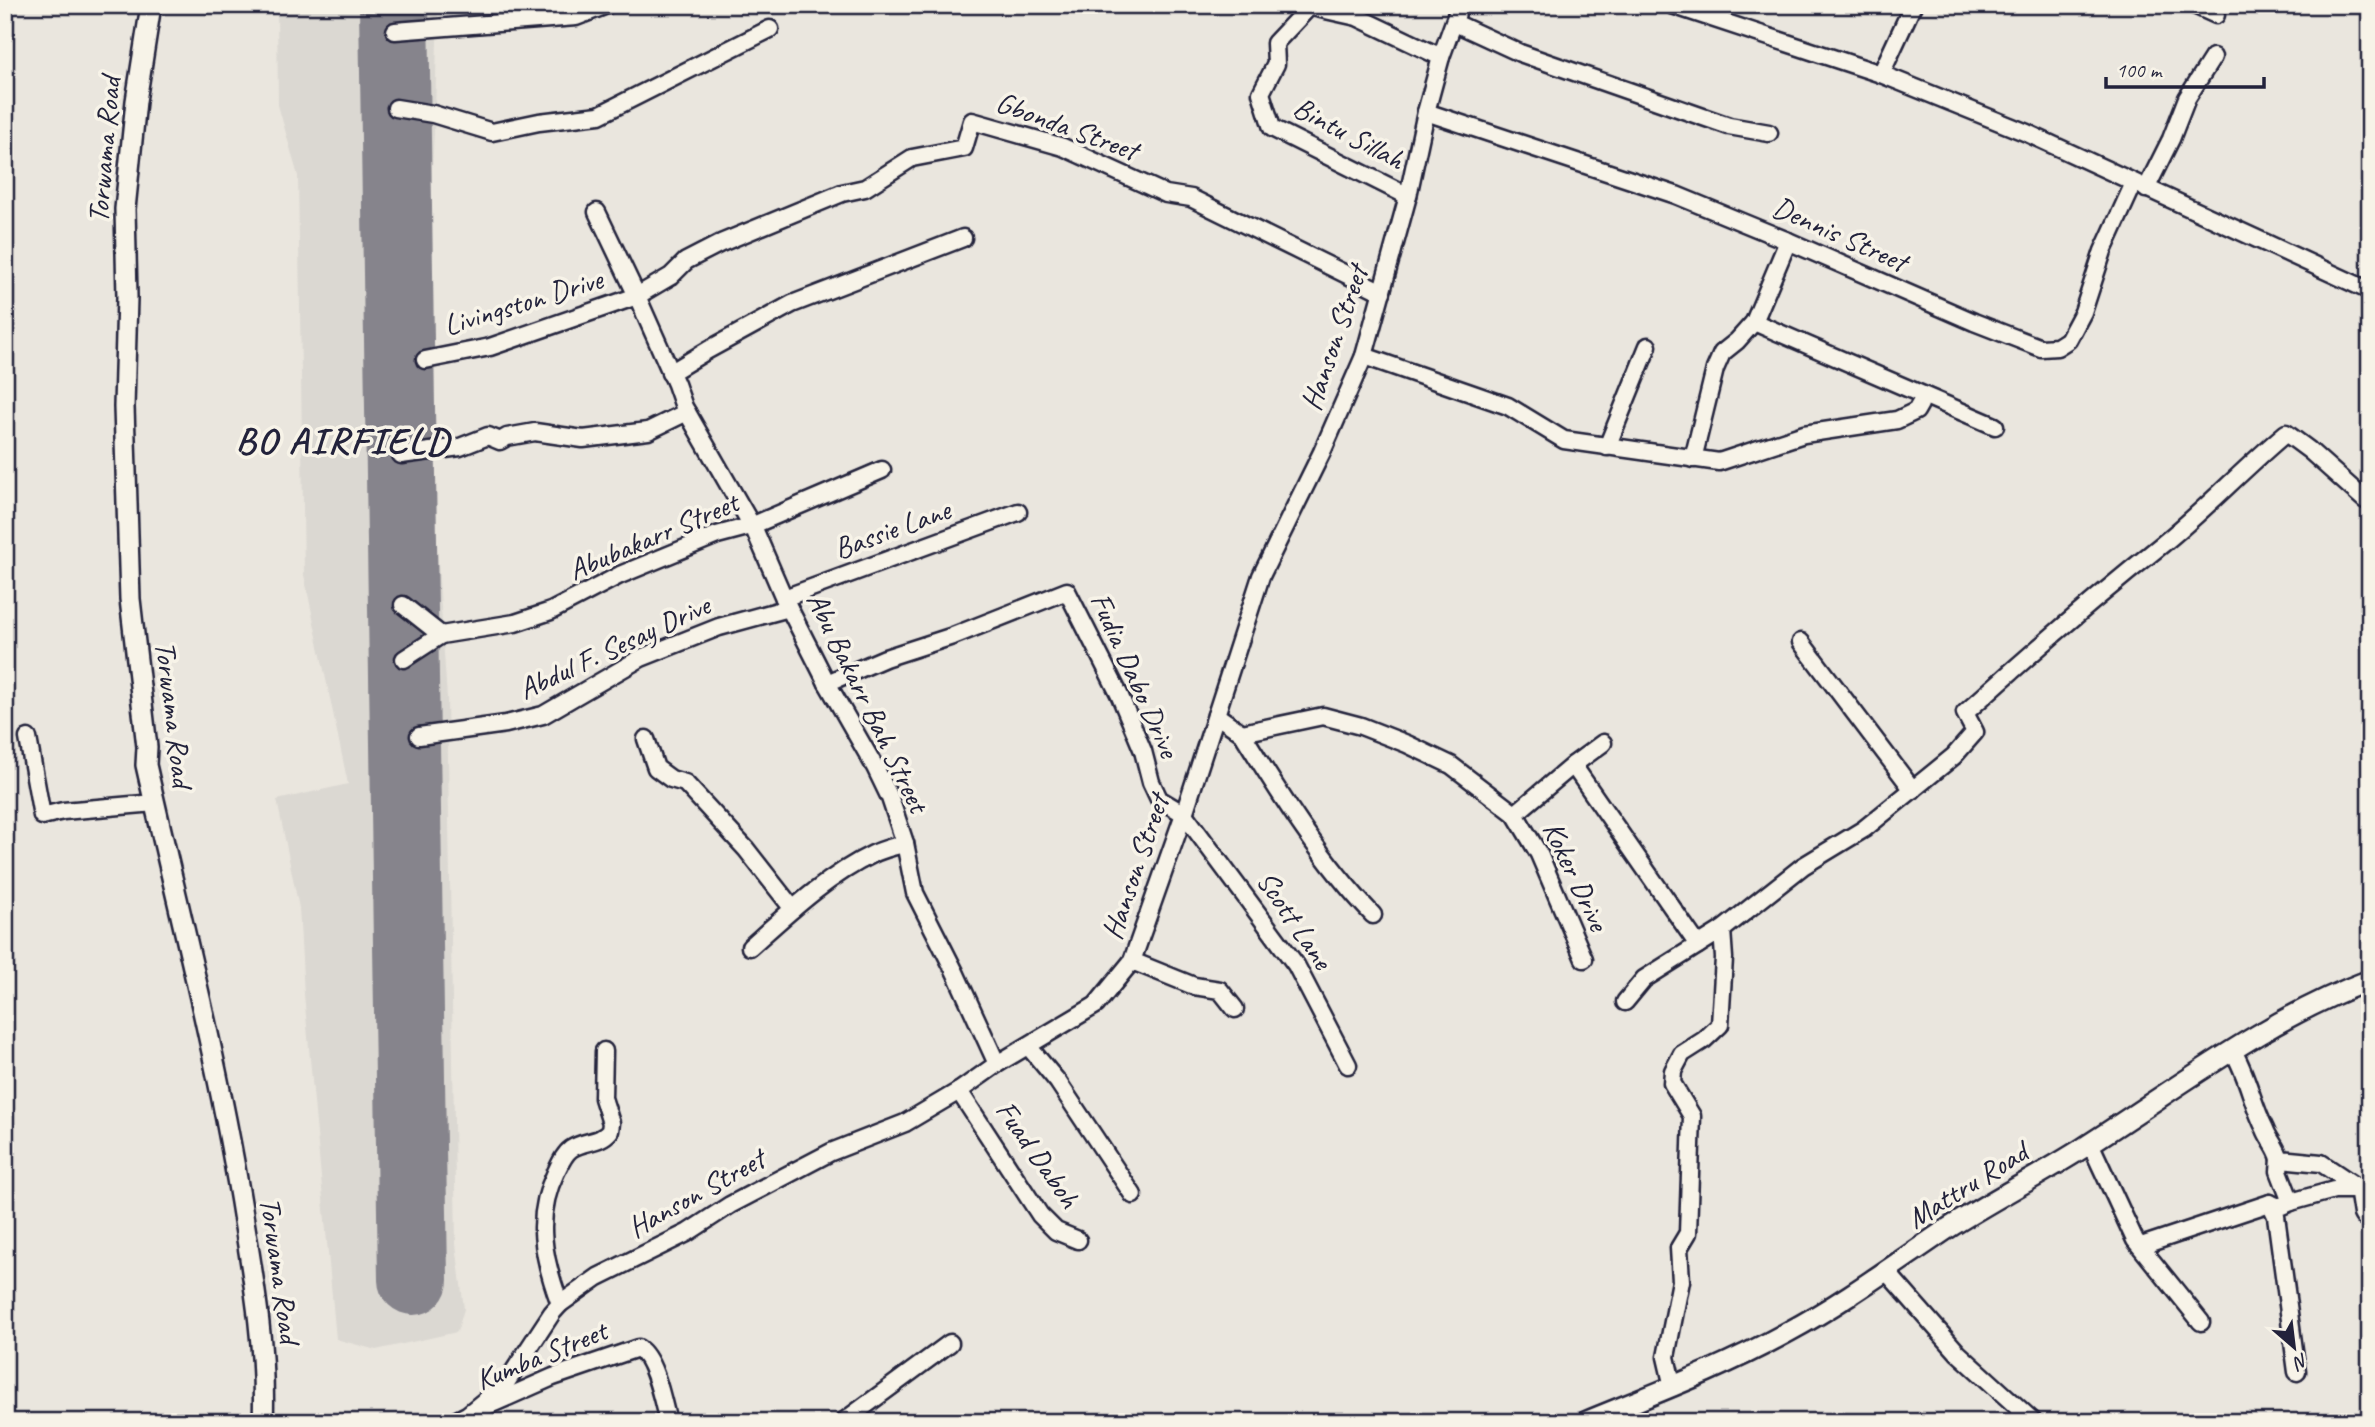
<svg xmlns="http://www.w3.org/2000/svg" width="2375" height="1427" viewBox="0 0 2375 1427" font-family="Caveat,sans-serif">
<style>
.built{fill:#dbd8d2}
.lines{fill:none;stroke-linecap:round;stroke-linejoin:round}
.runway{stroke:#86848c;stroke-width:70}
.minor-casing{stroke:#22223b;stroke-width:21}
.major-casing{stroke:#22223b;stroke-width:24}
.minor{stroke:#f7f3e8;stroke-width:16}
.major{stroke:#f7f3e8;stroke-width:19}
.labels{text-anchor:middle;dominant-baseline:central;stroke-width:7;stroke-linejoin:round;paint-order:stroke}
.street-label{font-size:30px;fill:#22223b;stroke:#f7f3e8}
.district-label{font-size:37px;font-weight:bold;letter-spacing:2px;fill:#22223b;stroke:#f7f3e8}
</style>
<rect width="100%" height="100%" fill="#eae6de"/>
<filter id="ink" filterUnits="userSpaceOnUse"><feTurbulence type="fractalNoise" baseFrequency=".0143" numOctaves="2"/><feDisplacementMap in="SourceGraphic" scale="14" xChannelSelector="R" yChannelSelector="G"/><feConvolveMatrix kernelMatrix="1 2 1 2 8 2 1 2 1" color-interpolation-filters="sRGB"/></filter>
<g filter="url(#ink)">
<path class="built" d="M277,5H438L435,112L423,337L447,698L456,1244L464,1309L457,1332L376,1350L336,1339L304,994L299,908L277,800L348,784L304,575L298,176L278,105Z"/>
<g class="lines">
<path class="runway" d="M394,5L413,1280"/>
<g class="minor-casing">
<g id="minor">
<path d="M1303,5L1357,17L1441,57"/>
<path d="M1672,5L1881,74L1913,5"/>
<path d="M2194,5L2216,15"/>
<path d="M1309,7L1275,43L1276,64L1261,93L1272,128L1408,196"/>
<path d="M1455,23L1520,53L1666,104L1729,126L1769,133"/>
<path d="M395,31L576,17L607,5"/>
<path d="M1881,74L2027,133L2370,291"/>
<path d="M396,108L433,114L492,132L539,122L599,115L770,29"/>
<path d="M1426,112L1676,195L1788,241L1974,322L2041,348L2057,347L2068,340L2083,312L2103,251L2134,183"/>
<path d="M2146,189L2171,139L2187,98L2213,57"/>
<path d="M597,212L637,296L676,384L684,407L755,531L784,598L827,683L875,767L890,798L905,843L915,893L955,972L997,1064"/>
<path d="M1754,322L1995,426"/>
<path d="M1364,356L1508,406L1564,440L1719,462L1804,434L1897,420L1916,411L1920,404"/>
<path d="M425,360L490,347L637,296L671,276L686,261L721,243L842,193L865,188L912,158L964,148L972,121L1063,147L1166,194L1191,198L1382,292"/>
<path d="M670,373L708,350L792,304L963,238"/>
<path d="M1607,447L1648,346"/>
<path d="M401,455L460,447L488,436L500,441L507,437L535,432L583,439L648,431L687,412"/>
<path d="M1693,459L1715,369L1722,353L1737,341L1754,322L1788,241"/>
<path d="M784,598L1018,512"/>
<path d="M403,605L441,635L404,659"/>
<path d="M441,635L515,623L551,611L620,575L717,535L751,526L882,470"/>
<path d="M1801,642L1913,790"/>
<path d="M827,683L885,658L953,636L1067,591L1119,694L1143,751L1151,782L1159,799L1184,814L1296,965L1348,1065"/>
<path d="M1216,715L1242,733L1323,716L1361,726L1407,744L1451,765L1515,814L1539,854L1584,959"/>
<path d="M1242,733C1281,796 1321,861 1373,915"/>
<path d="M419,736L506,724L543,715L641,658L719,627L789,608"/>
<path d="M28,738L42,816L63,811L155,803"/>
<path d="M646,739L656,768L671,779L685,783L746,849L793,909"/>
<path d="M1573,765L1698,945L1722,930L1724,958L1720,1025L1704,1040L1682,1054L1673,1071L1672,1083L1692,1116L1688,1233L1679,1248L1681,1281L1666,1357L1673,1387"/>
<path d="M1515,814L1573,765L1603,743"/>
<path d="M1722,930L1803,866L1864,829L1954,756L1975,732L1965,713C2030,654 2095,598 2164,543C2206,509 2244,468 2286,433L2309,450L2365,500"/>
<path d="M750,947C787,914 827,876 873,854C883,849 894,847 905,843"/>
<path d="M1132,961L1194,986L1220,990L1235,1009"/>
<path d="M1625,1002L1644,979L1698,945"/>
<path d="M1028,1046L1058,1082L1133,1195"/>
<path d="M2233,1051C2248,1076 2252,1104 2265,1129C2269,1140 2277,1147 2280,1159L2321,1163L2354,1185L2359,1195L2362,1214L2363,1216L2370,1217"/>
<path d="M959,1091L1040,1215L1056,1231L1078,1240"/>
<path d="M2090,1143L2135,1240L2201,1322"/>
<path d="M2280,1159L2279,1171L2291,1202L2279,1207L2270,1203L2276,1216L2297,1372"/>
<path d="M2291,1202L2334,1190H2357"/>
<path d="M2141,1246L2270,1203"/>
<path d="M1886,1271L1958,1353L2034,1422"/>
<path d="M560,1304C543,1258 534,1217 556,1172C560,1164 564,1154 571,1149C584,1140 599,1144 610,1131L611,1123L603,1098L604,1051"/>
<path d="M485,1407L553,1377L638,1348C655,1358 663,1403 668,1422"/>
<path d="M453,1422L467,1415L506,1383L552,1313L560,1304L598,1277L687,1233L730,1205L831,1152L905,1123L959,1091L997,1064L1096,1005L1132,961L1184,814L1261,576L1322,452L1364,356L1408,196L1426,112L1441,57L1460,5"/>
<path d="M843,1422L950,1343"/>
</g>
</g>
<g class="major-casing">
<g id="major">
<path d="M151,5L136,101L125,209L127,297L124,407L130,599L147,747L146,765C180,916 220,1068 244,1221C255,1287 266,1355 263,1422"/>
<path d="M1585,1422C1653,1394 1723,1368 1788,1332C1844,1302 1895,1264 1947,1229C1992,1200 2039,1176 2083,1148C2176,1089 2266,1019 2370,980"/>
</g>
</g>
<use href="#minor" class="minor"/>
<use href="#major" class="major"/>
</g>
</g>
<g class="labels">
<g class="street-label">
<text transform="translate(1067 126) rotate(20)">Gbonda Street</text>
<text transform="translate(1349 133) rotate(28)">Bintu Sillah</text>
<text transform="translate(104 150) rotate(-85)">Torwama Road</text>
<text transform="translate(1840 234) rotate(24)">Dennis Street</text>
<text transform="translate(523 302) rotate(-17)">Livingston Drive</text>
<text transform="translate(1334 338) rotate(-71)">Hanson Street</text>
<text transform="translate(892 529) rotate(-20)">Bassie Lane</text>
<text transform="translate(653 536) rotate(-23)">Abubakarr Street</text>
<text transform="translate(614 647) rotate(-25)">Abdul F. Sesay Drive</text>
<text transform="translate(1135 675) rotate(66)">Fudia Dabo Drive</text>
<text transform="translate(868 702) rotate(64)">Abu Bakarr Bah Street</text>
<text transform="translate(174 714) rotate(83)">Torwama Road</text>
<text transform="translate(1135 867) rotate(-71)">Hanson Street</text>
<text transform="translate(1576 876) rotate(65)">Koker Drive</text>
<text transform="translate(1295 920) rotate(56)">Scott Lane</text>
<text transform="translate(1038 1154) rotate(55)">Fuad Daboh</text>
<text transform="translate(1967 1185) rotate(-32)">Mattru Road</text>
<text transform="translate(696 1193) rotate(-29)">Hanson Street</text>
<text transform="translate(280 1270) rotate(82)">Torwama Road</text>
<text transform="translate(541 1355) rotate(-22)">Kumba Street</text>
</g>
<g class="district-label">
<text x="343" y="440">BO AIRFIELD</text>
</g>
</g>
<rect width="2375" height="1427" fill="none" stroke="#f7f3e8" stroke-width="28"/>
<rect x="14" y="14" width="2347" height="1399" fill="none" stroke="#22223b" stroke-width="2.5" filter="url(#ink)"/>
<g transform="translate(2294 1347) rotate(152)" stroke="#f7f3e8" stroke-width="5" paint-order="stroke">
<path d="M0-5L12 26L0 18L-12 26Z" fill="#22223b"/>
<text y="-10" font-size="19" font-weight="bold" text-anchor="middle" fill="#22223b">N</text>
</g>
<path d="M2106 77v10h158v-10" fill="none" stroke="#22223b" stroke-width="3.5"/>
<text x="2116" y="77" font-size="21" fill="#22223b" stroke="#f7f3e8" stroke-width="5" paint-order="stroke">100 m</text>
</svg>
